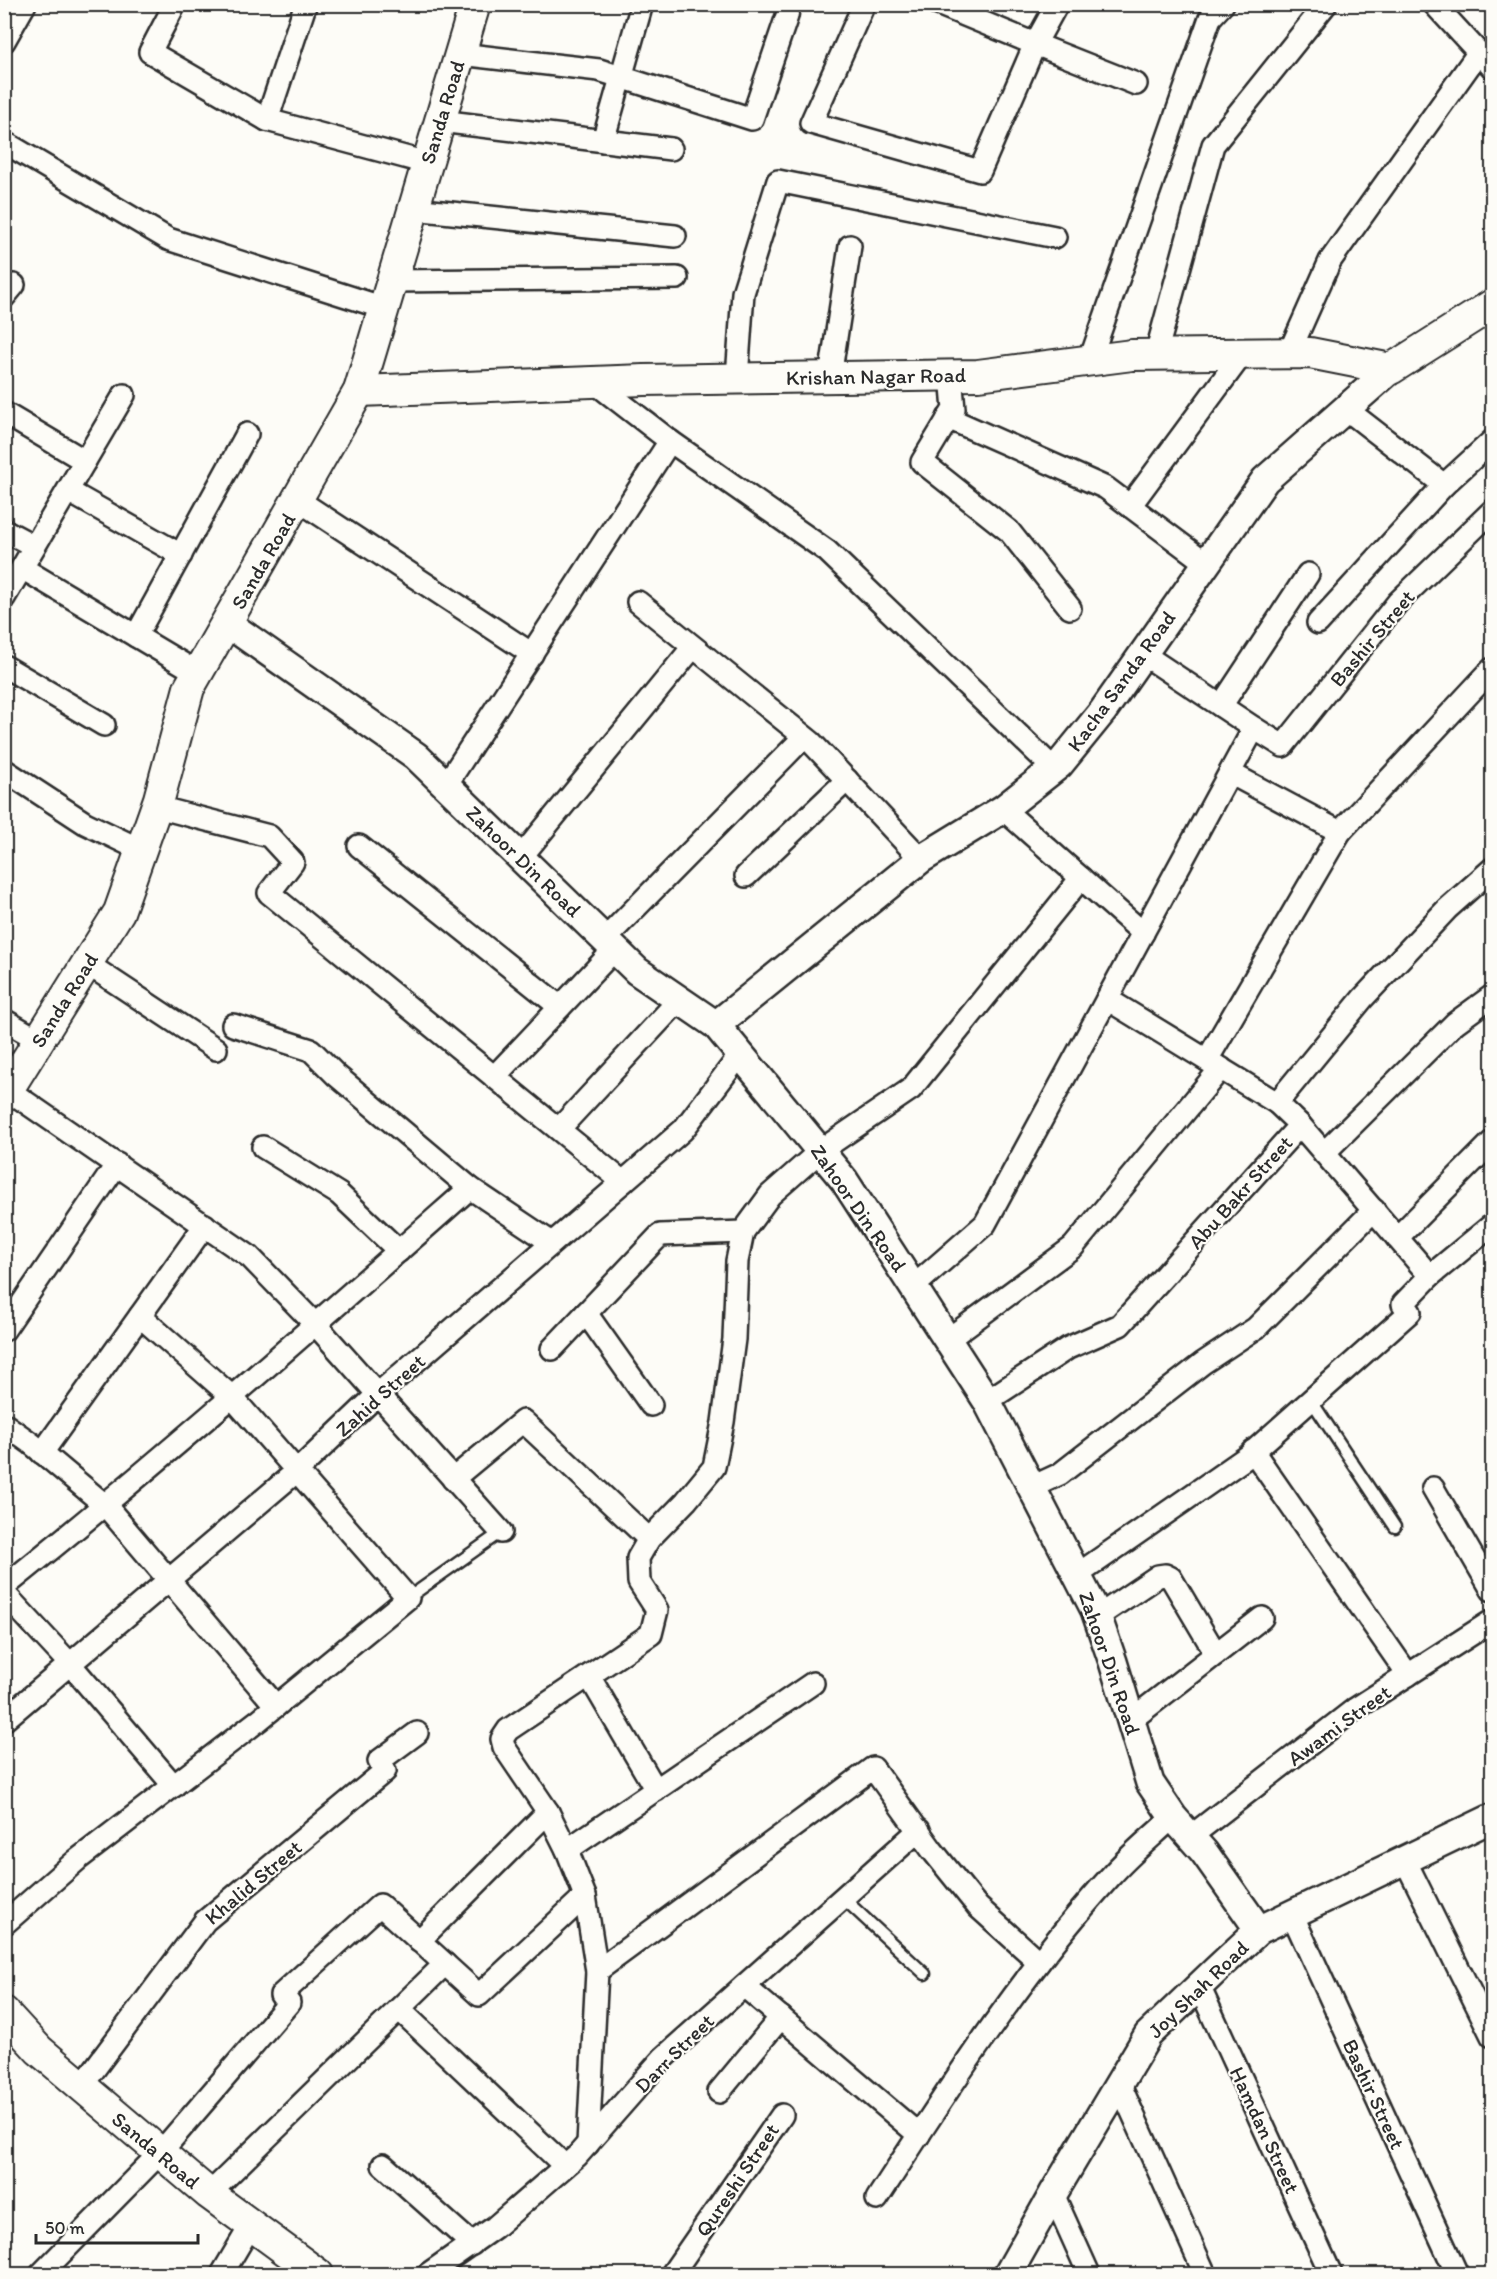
<svg xmlns="http://www.w3.org/2000/svg" width="1497" height="2279" viewBox="0 0 1497 2279" font-family="Itim,sans-serif">
<style>
.lines{fill:none;stroke-linecap:round;stroke-linejoin:round}
.service-casing{stroke:#2b2b2b;stroke-width:15}
.minor-casing{stroke:#2b2b2b;stroke-width:26}
.tertiary-casing{stroke:#2b2b2b;stroke-width:32}
.secondary-casing{stroke:#2b2b2b;stroke-width:34}
.service{stroke:#fdfcf7;stroke-width:10}
.minor{stroke:#fdfcf7;stroke-width:21}
.tertiary{stroke:#fdfcf7;stroke-width:27}
.secondary{stroke:#fdfcf7;stroke-width:30}
.labels{text-anchor:middle;dominant-baseline:central;stroke-width:4.5;stroke-linejoin:round;paint-order:stroke}
.street-label{font-size:21px;fill:#2b2b2b;stroke:#fdfcf7}
</style>
<rect width="100%" height="100%" fill="#fdfcf7"/>
<filter id="ink" filterUnits="userSpaceOnUse"><feTurbulence type="fractalNoise" baseFrequency=".0167" numOctaves="2"/><feDisplacementMap in="SourceGraphic" scale="12" xChannelSelector="R" yChannelSelector="G"/><feConvolveMatrix kernelMatrix="1 2 1 2 8 2 1 2 1" color-interpolation-filters="sRGB"/></filter>
<g filter="url(#ink)">
<g class="lines">
<g class="service-casing">
<g id="service">
<path d="M1311,1400L1395,1527"/>
<path d="M408,1598L501,1532"/>
<path d="M842,1897L925,1974"/>
</g>
</g>
<g class="minor-casing">
<g id="minor">
<path d="M175,4L150,52L267,120L427,163"/>
<path d="M864,4L811,123L980,171L1035,44L1136,84"/>
<path d="M938,4L1035,44L1057,4"/>
<path d="M1434,4L1492,67"/>
<path d="M4,41L25,4"/>
<path d="M460,54L599,70L752,119L787,16L789,4"/>
<path d="M267,120L305,6"/>
<path d="M440,121L671,149"/>
<path d="M603,141L642,4"/>
<path d="M4,142L168,239L384,308"/>
<path d="M413,209L675,236"/>
<path d="M392,281L677,278"/>
<path d="M4,297L14,285"/>
<path d="M1289,353L1330,261L1479,52"/>
<path d="M1156,354L1213,145L1326,4"/>
<path d="M1090,360L1210,18L1223,4"/>
<path d="M951,375L954,409L922,462L1009,531L1070,608"/>
<path d="M830,377L850,246"/>
<path d="M737,378L743,293L778,181L1055,237"/>
<path d="M594,382L670,441L827,551L1054,769"/>
<path d="M4,413L85,461"/>
<path d="M948,418L1106,488L1206,563"/>
<path d="M1444,485L1492,441"/>
<path d="M68,491L181,555"/>
<path d="M298,500L532,654"/>
<path d="M1130,506L1243,353"/>
<path d="M4,530L34,546"/>
<path d="M22,568L198,673"/>
<path d="M4,598L124,395"/>
<path d="M638,602L811,742L921,859"/>
<path d="M1318,623L1444,485L1346,409"/>
<path d="M136,636L247,434"/>
<path d="M4,666L104,725"/>
<path d="M1221,706L1308,574"/>
<path d="M1254,728L1283,746L1398,602L1492,511"/>
<path d="M4,770L85,823L141,850"/>
<path d="M1230,773L1340,832"/>
<path d="M446,785L670,441"/>
<path d="M157,807L269,836L293,862L269,893L623,1182"/>
<path d="M1003,809L1143,933"/>
<path d="M359,846L560,1007"/>
<path d="M521,857L693,647"/>
<path d="M746,876L847,780"/>
<path d="M604,940L804,737"/>
<path d="M86,963L216,1049"/>
<path d="M1107,999L1277,1103"/>
<path d="M4,1020L39,1040"/>
<path d="M233,1025L311,1050L336,1075L470,1188"/>
<path d="M1207,1060L1340,832L1492,669"/>
<path d="M494,1077L615,949"/>
<path d="M8,1090L250,1257L316,1325L501,1532"/>
<path d="M1300,1125L1430,1276"/>
<path d="M559,1129L679,1000"/>
<path d="M263,1147L339,1194L399,1251"/>
<path d="M1324,1153L1455,1023L1492,996"/>
<path d="M1397,1238L1492,1142"/>
<path d="M913,1287L985,1224L1254,728L1143,654"/>
<path d="M586,1313L651,1405"/>
<path d="M4,1330L117,1164"/>
<path d="M947,1340L1073,1247L1221,1068"/>
<path d="M552,1349L660,1235L743,1232"/>
<path d="M987,1401L1068,1348L1120,1325L1300,1125L1277,1103L1363,998L1447,909L1492,869"/>
<path d="M4,1424L32,1444L106,1506L276,1706"/>
<path d="M1253,1451L1408,1675"/>
<path d="M42,1453L205,1225"/>
<path d="M453,1479L523,1421L649,1539"/>
<path d="M1032,1487L1060,1474L1203,1363L1256,1328L1374,1210"/>
<path d="M1433,1488L1492,1590"/>
<path d="M1077,1575L1247,1457L1410,1312L1403,1304L1430,1276L1492,1225"/>
<path d="M4,1587C164,1459 317,1323 470,1188L552,1243"/>
<path d="M4,1593L70,1664L174,1786"/>
<path d="M1097,1617L1158,1576L1165,1575L1171,1578L1216,1654"/>
<path d="M589,1676L656,1790"/>
<path d="M4,1720L297,1471L378,1394L683,1130L740,1055"/>
<path d="M1131,1720L1262,1618"/>
<path d="M1190,1837L1355,1709L1492,1621"/>
<path d="M567,1850L813,1683"/>
<path d="M1405,1860L1492,2036"/>
<path d="M1292,1914L1457,2274"/>
<path d="M4,1924L77,1860L259,1720L408,1598L232,1397L140,1316"/>
<path d="M419,1941L548,1812"/>
<path d="M597,1971L873,1768L932,1850L978,1907L1039,1962"/>
<path d="M744,1986L919,2135"/>
<path d="M1199,1986L1331,2274"/>
<path d="M399,2009L565,2166"/>
<path d="M1119,2083L1205,2274"/>
<path d="M81,2087L205,1921L385,1771L379,1761L417,1733"/>
<path d="M719,2092L781,2017"/>
<path d="M588,2144L597,1971L585,1896L567,1850L548,1812L504,1747L502,1739L508,1730L651,1634L657,1610L639,1582L638,1558L649,1539L686,1501L714,1467L723,1422L734,1339L737,1261L743,1232L770,1195L820,1151L911,1089L1081,878"/>
<path d="M383,2165L472,2244"/>
<path d="M209,2194L445,1964"/>
<path d="M1053,2194L1089,2274"/>
<path d="M877,2199C949,2088 1021,1975 1110,1877C1129,1855 1152,1837 1173,1817"/>
<path d="M41,2274L160,2153L289,2003L281,1995L380,1905L479,1995L585,1896"/>
<path d="M222,2274L251,2225"/>
<path d="M428,2274L495,2227L577,2156L664,2057L919,1830"/>
<path d="M672,2274L782,2115"/>
</g>
</g>
<g class="tertiary-casing">
<g id="tertiary">
<path d="M227,623L416,756L637,971L716,1025L844,1180L987,1401L1095,1610L1113,1662L1150,1783L1173,1817L1204,1852L1259,1930"/>
<path d="M716,1025L921,859L1003,809L1059,765L1103,711L1265,480L1391,369"/>
<path d="M1008,2274L1053,2194L1148,2035L1216,1970L1259,1930L1492,1818"/>
</g>
</g>
<g class="secondary-casing">
<g id="secondary">
<path d="M359,391L644,380L978,375L1132,355L1310,353L1391,369L1492,305"/>
<path d="M4,1096L119,912L159,799L189,688L359,391L475,4"/>
<path d="M4,2012L39,2050L209,2194L318,2274"/>
</g>
</g>
<use href="#service" class="service"/>
<use href="#minor" class="minor"/>
<use href="#tertiary" class="tertiary"/>
<use href="#secondary" class="secondary"/>
</g>
</g>
<g class="labels">
<g class="street-label">
<text transform="translate(442 112) rotate(-73)">Sanda Road</text>
<text transform="translate(876 376) rotate(-1)">Krishan Nagar Road</text>
<text transform="translate(263 561) rotate(-60)">Sanda Road</text>
<text transform="translate(1372 638) rotate(-50)">Bashir Street</text>
<text transform="translate(1121 681) rotate(-54)">Kacha Sanda Road</text>
<text transform="translate(524 861) rotate(44)">Zahoor Din Road</text>
<text transform="translate(64 1000) rotate(-58)">Sanda Road</text>
<text transform="translate(1240 1192) rotate(-48)">Abu Bakr Street</text>
<text transform="translate(859 1208) rotate(55)">Zahoor Din Road</text>
<text transform="translate(380 1395) rotate(-42)">Zahid Street</text>
<text transform="translate(1110 1663) rotate(71)">Zahoor Din Road</text>
<text transform="translate(1339 1725) rotate(-36)">Awami Street</text>
<text transform="translate(253 1882) rotate(-40)">Khalid Street</text>
<text transform="translate(1198 1989) rotate(-44)">Joy Shah Road</text>
<text transform="translate(674 2053) rotate(-45)">Darr Street</text>
<text transform="translate(1374 2094) rotate(65)">Bashir Street</text>
<text transform="translate(1265 2130) rotate(65)">Hamdan Street</text>
<text transform="translate(156 2150) rotate(40)">Sanda Road</text>
<text transform="translate(737 2180) rotate(-56)">Qureshi Street</text>
</g>
</g>
<rect width="1497" height="2279" fill="none" stroke="#fdfcf7" stroke-width="24"/>
<rect x="12" y="12" width="1473" height="2255" fill="none" stroke="#2b2b2b" stroke-width="2" filter="url(#ink)"/>
<path d="M36 2234v9h162v-9" fill="none" stroke="#2b2b2b" stroke-width="3"/>
<text x="45" y="2234" font-size="18" fill="#2b2b2b" stroke="#fdfcf7" stroke-width="4.5" paint-order="stroke">50 m</text>
</svg>
